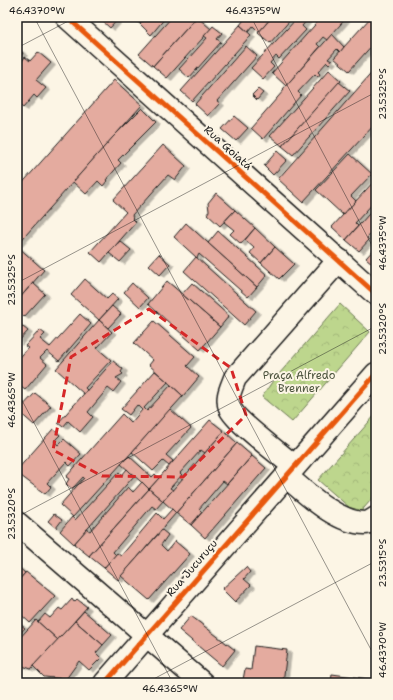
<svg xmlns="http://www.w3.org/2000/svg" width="393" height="700" viewBox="0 0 393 700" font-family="'Shantell Sans',sans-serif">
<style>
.park{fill:url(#park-crowns);stroke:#6c7954}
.building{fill:#e4ab9f;stroke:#1c1c1c;filter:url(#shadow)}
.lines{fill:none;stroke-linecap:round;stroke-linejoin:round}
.street-casing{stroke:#1c1c1c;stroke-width:25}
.street{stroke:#fcf5e5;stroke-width:22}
.cycleway-casing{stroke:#fcf5e5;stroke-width:8}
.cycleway{stroke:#e8590c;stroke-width:5}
.marked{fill:none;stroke:#d62828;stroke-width:3;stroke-dasharray:8 5;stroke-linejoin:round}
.ticks{fill:none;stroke:#1c1c1c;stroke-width:1;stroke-opacity:0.45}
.labels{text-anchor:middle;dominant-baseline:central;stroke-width:4;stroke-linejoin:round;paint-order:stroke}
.street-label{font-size:11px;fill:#1c1c1c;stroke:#fcf5e5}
.park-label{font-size:11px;fill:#4c543e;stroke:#fcf5e5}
.neatline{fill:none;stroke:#1c1c1c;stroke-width:1.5}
.ticks-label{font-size:10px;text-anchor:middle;fill:#1c1c1c}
</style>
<defs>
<pattern id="park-crowns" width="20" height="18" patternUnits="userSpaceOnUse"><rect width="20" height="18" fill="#bdd68d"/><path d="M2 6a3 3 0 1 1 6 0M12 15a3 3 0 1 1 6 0" fill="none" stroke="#a2b779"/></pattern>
<filter id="shadow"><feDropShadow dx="4.5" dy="2.5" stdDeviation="0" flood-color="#0004"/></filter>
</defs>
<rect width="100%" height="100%" fill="#fcf5e5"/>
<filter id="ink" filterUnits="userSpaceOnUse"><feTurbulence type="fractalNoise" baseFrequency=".025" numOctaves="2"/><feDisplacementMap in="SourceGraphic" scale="8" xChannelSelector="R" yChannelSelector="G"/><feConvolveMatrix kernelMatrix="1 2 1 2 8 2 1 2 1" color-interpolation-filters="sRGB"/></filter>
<g filter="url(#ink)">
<g class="park">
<path d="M340,304L370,332L292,422L262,397L272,382Z"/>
<path d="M376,414V494L358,515L318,480Z"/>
</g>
<g class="building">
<path d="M98,17H120L110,28Z"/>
<path d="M132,17H147L140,24Z"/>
<path d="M147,17H166L151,35L140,24Z"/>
<path d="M172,17H197L153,66L139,54Z"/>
<path d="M197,17L211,29L167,78L153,66Z"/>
<path d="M246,17L249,19L251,17H272L259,32L253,26L248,32L240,25Z"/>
<path d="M272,17H293L270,43L258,33Z"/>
<path d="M298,17H303L307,20L302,26L306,30L279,59L276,56L270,63L274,67L263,79L251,68Z"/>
<path d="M322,17H347L327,40L323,37L317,44L320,47L286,86L272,73Z"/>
<path d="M371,17L376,18V33L371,38L375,42L349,71L334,58Z"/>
<path d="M240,25L251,35L192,101L181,91Z"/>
<path d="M213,26L222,33L217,39L221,42L189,78L179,69L207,38L204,36Z"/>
<path d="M332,34L344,47L340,52L337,49L328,59L332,61L329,64L327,62L318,72L320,74L318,77L315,74L298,92L301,95L263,139L251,128L284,90L283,89Z"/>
<path d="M246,46L257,56L217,101L220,103L208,116L195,104Z"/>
<path d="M17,48L23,53L19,59L22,61L25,57L30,61L38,52L51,63L36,80L46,88L37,98L34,95L23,108L17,103Z"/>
<path d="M376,68V123L303,202L278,179Z"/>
<path d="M329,70L341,81L282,146L270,136Z"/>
<path d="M114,80L142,105L17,245V189Z"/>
<path d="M339,82L350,91L293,155L282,146Z"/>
<path d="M258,89L263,93L257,100L252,95Z"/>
<path d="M142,108L156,122L118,160L121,163L106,180L107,181L103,186L98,181L86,194L73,182L113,137Z"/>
<path d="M234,116L248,128L236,141L222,129Z"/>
<path d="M163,145L186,166L175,180L168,175L132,215L133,217L132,218L136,222L101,262L90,252L126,212L113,200Z"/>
<path d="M277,151L287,160L273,175L264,166Z"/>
<path d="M350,154L372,174L351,196L356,201L343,215L316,190Z"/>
<path d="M376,179V200L355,223L358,226L346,240L332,227Z"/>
<path d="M216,193L235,210L220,226L207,214L209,211L208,203Z"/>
<path d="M376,206V228L367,238L369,240L359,251L346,240Z"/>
<path d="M235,210L255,228L241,244L230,234L234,230L224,222Z"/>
<path d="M186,223L257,287L248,297L199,254L197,258L174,237Z"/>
<path d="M255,228L275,247L261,263L250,253L254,248L245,240Z"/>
<path d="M218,231L267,275L257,287L208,243Z"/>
<path d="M120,241L131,250L120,262L109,253Z"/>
<path d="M17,246L44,270L17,301Z"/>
<path d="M275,247L294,264L279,279L261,263Z"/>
<path d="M376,247V261L373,264L366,258Z"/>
<path d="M159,254L170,264L160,275L149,265Z"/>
<path d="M196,257L256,311L244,325L184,271Z"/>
<path d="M85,279L107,299L112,294L118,299L99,320L71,295Z"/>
<path d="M167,281L220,327L200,350L148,304Z"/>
<path d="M33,283L45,294L24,317L17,311V301Z"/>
<path d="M132,283L148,298L140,307L124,292Z"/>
<path d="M192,283L229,316L220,327L182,294Z"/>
<path d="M112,306L121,314L108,328L99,320Z"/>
<path d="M80,314L91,324L59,361L47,351L40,358L47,364L25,390L17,384V361L28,348L25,346L40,330L45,334L40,339L50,347Z"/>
<path d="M99,320L112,332L97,348L111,360L85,388L87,390L84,394L56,369Z"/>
<path d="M154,321L195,357L187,366L199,377L183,396L149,365L153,360L134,343Z"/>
<path d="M17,322L28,331L17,343Z"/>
<path d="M113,361L123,369L121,372L123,374L116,378L121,382L113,392L108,388L88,412L93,417L80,432L68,421L63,427L58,423Z"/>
<path d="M155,371L168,382L144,408L147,411L171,385L183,396L73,517L60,505L84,478L83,477L72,489L66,484L69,479L66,477L122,414L131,423L142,410L137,405L129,415L121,409Z"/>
<path d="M35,393L51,406L34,425L18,411Z"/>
<path d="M170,409L191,428L166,455L173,461L169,466L163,461L153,471L132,452Z"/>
<path d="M210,420L224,431L205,453L201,450L180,473L182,475L170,488L173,490L163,501L149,489Z"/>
<path d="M53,429L60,435L54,441L58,445L64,439L81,454L70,466L66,462L47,483L51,487L45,494L17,473V470Z"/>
<path d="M224,431L237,443L176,513L163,501Z"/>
<path d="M237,443L252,456L227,484L223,481L199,509L202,512L191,525L176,513Z"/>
<path d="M129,456L152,477L155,474L159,478L149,489L121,464Z"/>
<path d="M252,456L266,468L205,538L191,525Z"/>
<path d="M127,469L134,476L74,544L60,531L72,517L75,520L119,472L122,475Z"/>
<path d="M142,482L149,489L89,556L74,544L87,529L90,531L128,487L133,492Z"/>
<path d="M149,489L163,501L156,509L152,506L113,552L116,555L104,568L89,556Z"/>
<path d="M172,509L176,513L118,580L104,568L117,553L121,556L157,513L163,519Z"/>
<path d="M54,514L62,520L56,528L48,521Z"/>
<path d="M162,530L168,535L161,545L167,551L175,541L190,554L149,600L121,576Z"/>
<path d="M17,566L25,573L17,582Z"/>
<path d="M246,567L250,572L244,579L251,585L235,602L222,589Z"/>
<path d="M26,572L55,596L30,623L17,611V582Z"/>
<path d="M72,599L74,602L77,599L87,607L58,640L38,622L45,614L50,618L59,608L62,610Z"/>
<path d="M84,611L112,635L103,645L75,621Z"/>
<path d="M191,616L235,650L222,666L179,630Z"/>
<path d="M36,620L58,640L31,669L17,664V641Z"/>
<path d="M75,621L103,645L96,653L101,658L89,670L79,661L66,679L44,677L33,666Z"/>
<path d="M17,622L25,628L17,637Z"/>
<path d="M254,646L287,650L283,683L243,680L245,669L251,670Z"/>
<path d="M332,674L376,680V683H331Z"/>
</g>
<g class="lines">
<g class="street-casing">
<g id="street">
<path d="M67,17L376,294"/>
<path d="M294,466C282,456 234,420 230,408C226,397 231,389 235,378L339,260"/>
<path d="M286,476C306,493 337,523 365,523C368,523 373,520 376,518"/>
<path d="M17,523L202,683"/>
<path d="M105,683L376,374"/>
</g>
</g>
<use href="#street" class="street"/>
<g class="cycleway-casing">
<g id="cycleway">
<path d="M67,17L376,294"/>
<path d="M105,683L376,374"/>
</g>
</g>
<use href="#cycleway" class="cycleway"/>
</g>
</g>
<path class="marked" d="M149,309L231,368L246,415L183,477L102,476L53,450L71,357Z"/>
<path class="ticks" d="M34,17L376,659M251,17L376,253M17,48L76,17M17,283L376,92M17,391L173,683M17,517L376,326M146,683L376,561"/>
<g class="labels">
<g class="street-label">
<text transform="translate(228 148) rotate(42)">Rua Goiatá</text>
<text transform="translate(192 568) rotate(-49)">Rua Jucuruçu</text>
</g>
<g class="park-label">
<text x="299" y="375">Praça Alfredo<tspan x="299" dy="13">Brenner</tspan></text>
</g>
</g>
<rect width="393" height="700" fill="none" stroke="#fcf5e5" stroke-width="44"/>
<rect x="22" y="22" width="349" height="656" class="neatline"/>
<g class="ticks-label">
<text x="37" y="14">46.4370°W</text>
<text x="253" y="14">46.4375°W</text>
<text transform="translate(382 94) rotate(-90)" y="4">23.5325°S</text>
<text transform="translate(382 243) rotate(-90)" y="4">46.4375°W</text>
<text transform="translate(11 280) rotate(-90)" y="4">23.5325°S</text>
<text transform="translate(382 329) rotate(-90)" y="4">23.5320°S</text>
<text transform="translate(11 400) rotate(-90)" y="4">46.4365°W</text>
<text transform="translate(11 514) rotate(-90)" y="4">23.5320°S</text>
<text transform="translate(382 563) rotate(-90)" y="4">23.5315°S</text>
<text transform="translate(382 650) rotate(-90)" y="4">46.4370°W</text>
<text x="170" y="692">46.4365°W</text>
</g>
</svg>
